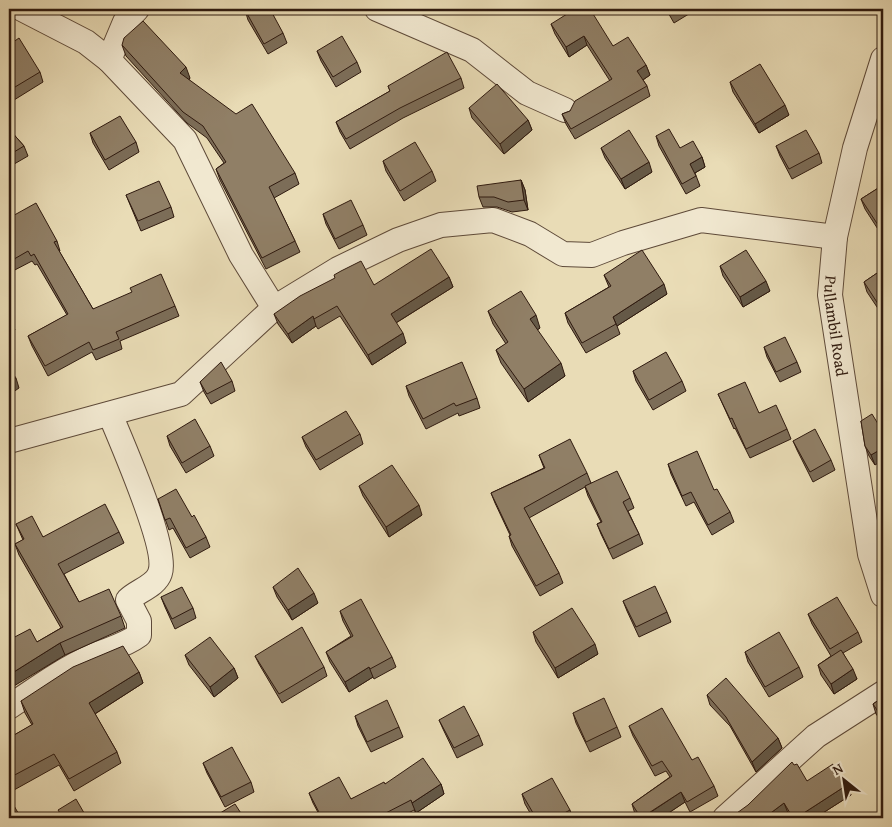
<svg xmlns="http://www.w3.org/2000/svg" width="892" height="827" viewBox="0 0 892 827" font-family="'Gentium Book Plus',serif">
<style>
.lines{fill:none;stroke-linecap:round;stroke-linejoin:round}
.minor-casing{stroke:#5e4a39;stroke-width:26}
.minor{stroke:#f1e8d0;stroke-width:24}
.wall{fill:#7c6d58;stroke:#2f1a0f}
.shaded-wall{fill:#655947;stroke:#2f1a0f}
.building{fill:#907f66;stroke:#2f1a0f}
.labels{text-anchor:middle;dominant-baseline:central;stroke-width:4.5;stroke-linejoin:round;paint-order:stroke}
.street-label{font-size:16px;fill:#2f1a0f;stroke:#f1e8d0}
</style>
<rect width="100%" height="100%" fill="#e9dcb6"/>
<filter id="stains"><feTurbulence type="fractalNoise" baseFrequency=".004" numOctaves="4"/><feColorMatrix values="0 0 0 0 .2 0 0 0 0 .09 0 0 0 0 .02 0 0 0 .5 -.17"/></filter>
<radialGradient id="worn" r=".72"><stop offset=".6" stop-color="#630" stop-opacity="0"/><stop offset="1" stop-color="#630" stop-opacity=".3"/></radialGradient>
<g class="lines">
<g class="minor-casing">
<g id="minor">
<path d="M22,9L86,42L109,60"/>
<path d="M137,9L125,22L109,60L185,140L241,255L274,308"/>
<path d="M377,9L472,50L527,93L565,110"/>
<path id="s1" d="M883,59L855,148L835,237L830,295L870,554L883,595"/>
<path d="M9,441L181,394L274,308L338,269L398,240L441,225L493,220L530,234L563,254L592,255L623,243L701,220L835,237"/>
<path d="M9,707C36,689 63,669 93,656C109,649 124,646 139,635V621L128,600C137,591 156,586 160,573C169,549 121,441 110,414"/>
<path d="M725,818L816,736L883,693"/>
</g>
</g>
<use href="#minor" class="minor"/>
</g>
<g class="wall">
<path d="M666,9H697L674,23Z"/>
<path d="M245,10L283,33L287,43L268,54L248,20Z"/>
<path d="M551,24L613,46L646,65L650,75L643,80L647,86L650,96L575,139L566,124L562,114L570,111L610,81L587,45L569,57L555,34Z"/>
<path d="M9,45L40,72L43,82L14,100L9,91Z"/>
<path d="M122,45L190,78L189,80L295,173L299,184L274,198L295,241L300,252L266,269L220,180L216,169L224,163L207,138L187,123L126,56Z"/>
<path d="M317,51L357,62L361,72L336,87L321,61Z"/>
<path d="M461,78L464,88L403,118L350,149L340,132L336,122L390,91L388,86Z"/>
<path d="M730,82L789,115L759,133L733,92Z"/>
<path d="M469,108L528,120L532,130L504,154L472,118Z"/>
<path d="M9,129L24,146L28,156L9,167Z"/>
<path d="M90,133L136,142L139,152L109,170L93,143Z"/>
<path d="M656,136L680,148L702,157L705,167L695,173L700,186L686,194L659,146Z"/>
<path d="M776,146L819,153L822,163L792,179L780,156Z"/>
<path d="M601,148L652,172L625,189L605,158Z"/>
<path d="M383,161L432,171L436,181L404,201L386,171Z"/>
<path d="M521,180L525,190L528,210L512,212L497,207H483L479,197Z"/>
<path d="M883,185V237L865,209L861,199Z"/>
<path d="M126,195L171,207L174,217L141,231Z"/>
<path d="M323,214L363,225L367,235L339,249L326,224Z"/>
<path d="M9,218L57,241L60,251H59L93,309L175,306L179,316L120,341L122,349L96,360L92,352L48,376L32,346L28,336L67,315L37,264L35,265L32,261L9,273Z"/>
<path d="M720,266L770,291L743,307L723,276Z"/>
<path d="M883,269V316L867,292L864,282Z"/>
<path d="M604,275L667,294L617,326L620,334L586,353L568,323L565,313L609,287Z"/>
<path d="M449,277L453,287L396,323L406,343L372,365L340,316L318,329L316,326L292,343L278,324L274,314L374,285Z"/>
<path d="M488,311L540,328L537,330L565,376L528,402L501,363L496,350L506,344L493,324Z"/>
<path d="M9,316L15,330L9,333Z"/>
<path d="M764,347L797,362L801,372L780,382L767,357Z"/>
<path d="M633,371L682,381L686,391L653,410L636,381Z"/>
<path d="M232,381L235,391L211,404L204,392L200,382Z"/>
<path d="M406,386L477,398L480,408L459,416L458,413L426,429L409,396Z"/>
<path d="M718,394L759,413L787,429L791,439L750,458L735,428L734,429Z"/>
<path d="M861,421L875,465L869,456L865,446Z"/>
<path d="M360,434L363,444L320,470L306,447L302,437Z"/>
<path d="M167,436L210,446L214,456L186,473L170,446Z"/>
<path d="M793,441L831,460L835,470L813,482L797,450Z"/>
<path d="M539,455L587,473L591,483L630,498L634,508L628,511L639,534L643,544L613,559L601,534L597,524L601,522L588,496L585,487L529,518L559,573L563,583L540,596L512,546L509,536L510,535L495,503L491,493L544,468Z"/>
<path d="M668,464L714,490L730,512L734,522L712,535L694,502L686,506L671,474Z"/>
<path d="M359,486L422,515L389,537L363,496Z"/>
<path d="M158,499L192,517L206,537L210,547L190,558L173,528L169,530Z"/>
<path d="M16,524L43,537L119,532L124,543L64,574L79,602L121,616L125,628L65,655L37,642L61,628L19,555L15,544L23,540Z"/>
<path d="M273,587L318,603L292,620L277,597Z"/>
<path d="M161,597L193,608L196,618L175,629L165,607Z"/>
<path d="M623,601L667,612L671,622L639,637L627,611Z"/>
<path d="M340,611L392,657L396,667L374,679L373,677L349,692L330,662L326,652L351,636L343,621Z"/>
<path d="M808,614L858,632L862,642L843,653L857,679L834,694L821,675L818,665L831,656L812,624Z"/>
<path d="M533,632L598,654L558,678L536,642Z"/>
<path d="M745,652L799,667L803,677L769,697L748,662Z"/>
<path d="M185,655L234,668L238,678L214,697L189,665Z"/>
<path d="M255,656L324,667L327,676L282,703L259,664Z"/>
<path d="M139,672L143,683L95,714L117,752L121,763L74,791L59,765L14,790L9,781V738L32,725L25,713L21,701Z"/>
<path d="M707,695L778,738L782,748L756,772L730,726L710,705Z"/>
<path d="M883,697V723L876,714L873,704Z"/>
<path d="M573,713L617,727L621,737L590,752L576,723Z"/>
<path d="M355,716L399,727L403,737L371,752L358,726Z"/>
<path d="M439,720L479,735L483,745L457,758L443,729Z"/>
<path d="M629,726L692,760L714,786L718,796L690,812L685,802L661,818H638L635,814L632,804L670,777L666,771L655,776L633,736Z"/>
<path d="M203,763L251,782L254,792L225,807L207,773Z"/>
<path d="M807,781L847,785L851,795L815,818H791L788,813L730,818Z"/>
<path d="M385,784H441L444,794L416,813L414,810L399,818H321L313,803L309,793L351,799Z"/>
<path d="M522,794L570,810L573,818H533L525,804Z"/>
</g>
<g class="shaded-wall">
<path d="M584,36L587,45L569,57L566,47Z"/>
<path d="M646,65L650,75L641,81L637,71Z"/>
<path d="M186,67L190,78L184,84L180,73Z"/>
<path d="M785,105L789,115L759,133L755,124Z"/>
<path d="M528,120L532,130L504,154L500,144Z"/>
<path d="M702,157L705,167L693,174L690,164Z"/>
<path d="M649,162L652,172L625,189L621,179Z"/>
<path d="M521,180L525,190L528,210L524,200Z"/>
<path d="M449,277L453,287L394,324L391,314Z"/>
<path d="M766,281L770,291L743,307L740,297Z"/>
<path d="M664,284L667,294L617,326L613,317Z"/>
<path d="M883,305V315L880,307Z"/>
<path d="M536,315L540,328L534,332L530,319Z"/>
<path d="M313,316L316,326L292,343L288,334Z"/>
<path d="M403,333L406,343L372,365L368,355Z"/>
<path d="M561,363L565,376L528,402L524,389Z"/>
<path d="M16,378L19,388L9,395V383Z"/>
<path d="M883,448V460L875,465L871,455Z"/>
<path d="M419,505L422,515L389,537L386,527Z"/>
<path d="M314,593L318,603L292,620L288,610Z"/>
<path d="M60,643L65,655L9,689V675Z"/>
<path d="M595,644L598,654L558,678L555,668Z"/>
<path d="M369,667L373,677L349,692L345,682Z"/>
<path d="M234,668L238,678L214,697L210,687Z"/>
<path d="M853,669L857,679L834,694L831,684Z"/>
<path d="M139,672L143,683L93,715L89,703Z"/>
<path d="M778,738L782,748L756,772L752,762Z"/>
<path d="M441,784L444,794L416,813L412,803Z"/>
<path d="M847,785L851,795L815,818H796Z"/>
<path d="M681,792L685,802L661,818H642Z"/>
<path d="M784,803L788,813L781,818H764Z"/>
</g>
<g class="building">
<path d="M247,9H270L283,33L264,44L245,10Z"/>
<path d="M575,9H590L613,46L628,37L646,65L637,71L647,86L571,129L562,114L570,111L575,101L612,79L584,36L566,47L551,24Z"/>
<path d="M668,9H677L671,13Z"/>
<path d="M143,21L186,67L180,73L236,114L252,104L295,173L269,187L295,241L262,258L216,169L226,162L203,126L183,112L122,45L124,38Z"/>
<path d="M342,36L357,62L333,77L317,51Z"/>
<path d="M19,38L40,72L10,90L9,87V45Z"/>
<path d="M447,52L461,78L400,108L346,139L336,122L390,91L388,86Z"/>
<path d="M760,64L785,105L755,124L730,82Z"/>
<path d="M497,84L528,120L500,144L469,108Z"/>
<path d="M120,116L136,142L105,160L90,133Z"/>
<path d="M9,129L24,146L9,155Z"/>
<path d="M669,129L680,148L693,141L702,157L690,164L696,176L682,184L656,136Z"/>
<path d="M629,130L649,162L621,179L601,148Z"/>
<path d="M806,130L819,153L789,169L776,146Z"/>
<path d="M415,142L432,171L400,191L383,161Z"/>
<path d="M521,180L524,200L508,202L494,197H479L477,186Z"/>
<path d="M159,181L171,207L138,221L126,195Z"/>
<path d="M883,185V230L882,231L861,199Z"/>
<path d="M351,200L363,225L335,239L323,214Z"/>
<path d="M36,203L57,241L54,242L93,309L132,292L130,288L161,274L175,306L116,332L119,339L93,350L89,342L45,366L28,336L68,314L34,254L31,256L28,251L9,262V218Z"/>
<path d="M431,249L449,277L391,314L403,333L368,355L337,306L314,319L313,316L288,334L274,314L300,296L335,278L334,275L341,271L361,261L374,285Z"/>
<path d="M642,250L664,284L613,317L616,324L582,343L565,313L611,286L604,275Z"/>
<path d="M746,250L766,281L740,297L720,266Z"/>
<path d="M883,269V305L880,307L864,282Z"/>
<path d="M521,291L536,315L530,319L561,363L524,389L496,350L508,342L488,311Z"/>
<path d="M785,337L797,362L776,372L764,347Z"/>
<path d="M666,352L682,381L649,400L633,371Z"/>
<path d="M221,362L232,381L207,394L200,382Z"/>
<path d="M462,362L477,398L456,406L454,403L423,419L406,386Z"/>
<path d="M9,368L16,378L9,383Z"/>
<path d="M745,382L759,413L776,405L787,429L746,449L732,418L730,419L718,394Z"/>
<path d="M346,411L360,434L316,460L302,437Z"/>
<path d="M872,414L883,432V448L871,455L865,446L861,421Z"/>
<path d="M195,419L210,446L182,463L167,436Z"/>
<path d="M815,429L831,460L810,472L793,441Z"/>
<path d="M570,439L587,473L524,508L559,573L536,586L509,536L511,535L491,493L545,468L539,455Z"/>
<path d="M697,451L714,490L717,489L730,512L708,525L691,492L682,496L668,464Z"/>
<path d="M392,465L419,505L386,527L359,486Z"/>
<path d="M617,471L630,498L623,502L639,534L609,549L597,524L602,522L585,486Z"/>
<path d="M176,489L192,517L194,515L206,537L186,548L170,518L165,520L158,499Z"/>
<path d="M105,504L119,532L58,564L79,602L109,589L121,616L60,643L9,675V640L30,629L37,642L63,627L15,544L24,539L16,524L32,516L43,537Z"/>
<path d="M298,568L314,593L288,610L273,587Z"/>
<path d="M655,586L667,612L636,627L623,601Z"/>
<path d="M182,587L193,608L172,619L161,597Z"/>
<path d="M837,597L858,632L830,649L808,614Z"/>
<path d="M361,599L392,657L370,669L369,667L345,682L326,652L353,636L340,611Z"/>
<path d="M572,608L595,644L555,668L533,632Z"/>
<path d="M302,627L324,667L279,694L255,656Z"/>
<path d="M779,632L799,667L765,687L745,652Z"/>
<path d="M210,637L234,668L210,687L185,655Z"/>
<path d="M123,646L139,672L89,703L117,752L69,779L54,754L9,778V738L33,724L21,701L73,667Z"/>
<path d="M841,650L853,669L831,684L818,665Z"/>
<path d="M726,678L778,738L752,762L726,717L707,695Z"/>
<path d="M883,697V719L873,704Z"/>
<path d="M604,698L617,727L586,742L573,713Z"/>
<path d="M387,700L399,727L367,742L355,716Z"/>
<path d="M464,706L479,735L454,748L439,720Z"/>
<path d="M662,708L692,760L698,757L714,786L687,802L681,792L641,818L632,804L672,776L662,761L652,766L629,726Z"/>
<path d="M232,747L251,782L221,797L203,763Z"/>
<path d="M423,758L441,784L412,803L411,800L380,816L382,818H322L309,793L339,777L351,799L384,782L385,784Z"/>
<path d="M792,762L794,765L797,764L807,781L833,764L847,785L796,818H793L784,803L764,818H730L748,805Z"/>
<path d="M552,778L570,810L555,818H536L522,794Z"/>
<path d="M9,797L21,818H9Z"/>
<path d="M76,799L87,818H63L58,810Z"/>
<path d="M235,804L244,818H212Z"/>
</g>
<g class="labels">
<g class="street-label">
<text stroke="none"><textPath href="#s1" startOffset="274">Pullambil Road</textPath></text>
</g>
</g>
<rect width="892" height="827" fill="none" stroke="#e9dcb6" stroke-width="30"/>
<rect x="10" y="10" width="872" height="807" fill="none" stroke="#2f1a0f" stroke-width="2.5"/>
<rect x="15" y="15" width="862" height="797" fill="none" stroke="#2f1a0f"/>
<g transform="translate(844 780) rotate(330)" stroke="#f1e8d0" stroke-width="4" paint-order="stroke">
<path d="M0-4L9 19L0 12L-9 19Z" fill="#2f1a0f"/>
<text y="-8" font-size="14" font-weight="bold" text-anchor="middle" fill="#2f1a0f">N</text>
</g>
<rect width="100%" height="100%" filter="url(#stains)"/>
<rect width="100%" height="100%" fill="url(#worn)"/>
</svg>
